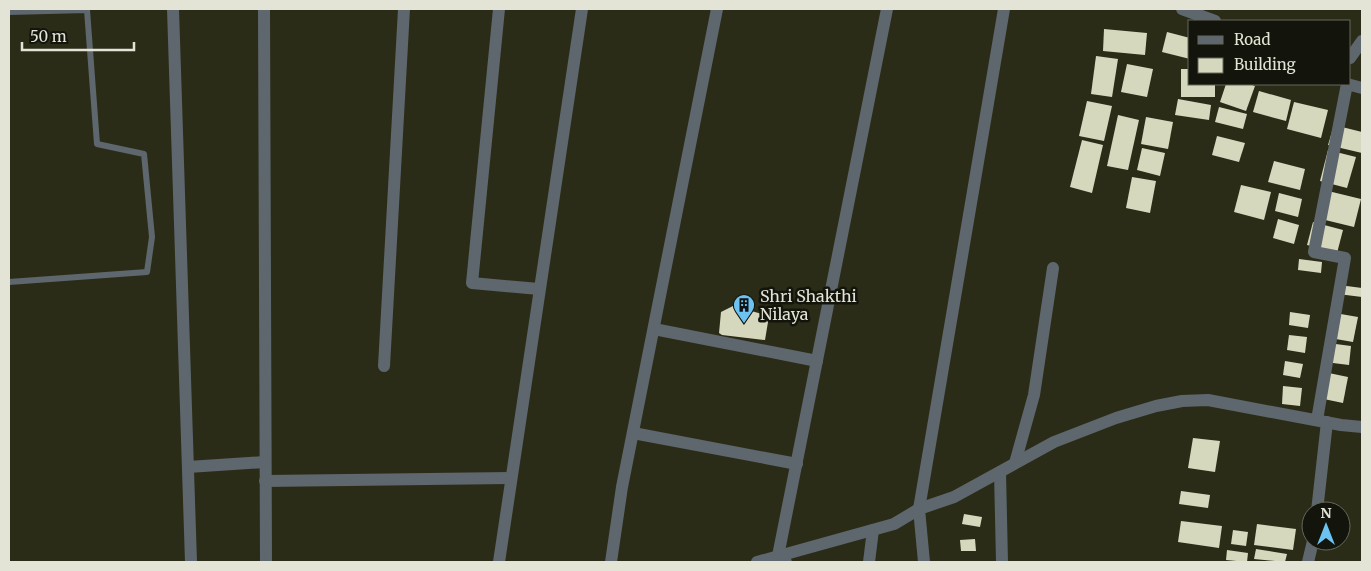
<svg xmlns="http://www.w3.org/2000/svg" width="1371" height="571" viewBox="0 0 1371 571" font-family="Merriweather,serif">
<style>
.building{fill:#d6d8be}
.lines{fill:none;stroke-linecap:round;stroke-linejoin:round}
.service{stroke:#5d676d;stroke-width:6}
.minor{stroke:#5d676d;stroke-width:12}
.tertiary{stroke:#5d676d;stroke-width:12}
.labels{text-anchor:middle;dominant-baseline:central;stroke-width:5;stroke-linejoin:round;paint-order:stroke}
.poi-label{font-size:16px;fill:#e3e4d6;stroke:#13140b;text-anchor:start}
</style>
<rect width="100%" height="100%" fill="#2b2c17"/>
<g class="building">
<path d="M1104,29L1147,33L1145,55L1103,51Z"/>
<path d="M1167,32L1190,38V59L1162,52Z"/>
<path d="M1096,56L1118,59L1112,97L1091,94Z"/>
<path d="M1127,64L1153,69L1147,97L1121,92Z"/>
<path d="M1181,69H1190V84H1215V97H1181Z"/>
<path d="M1226,84H1249L1255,86L1246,111L1220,102Z"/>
<path d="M1259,91L1291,100L1286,121L1253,112Z"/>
<path d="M1178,99L1211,105L1209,120L1175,115Z"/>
<path d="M1087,101L1112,106L1104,141L1079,136Z"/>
<path d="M1294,102L1328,110L1321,138L1287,129Z"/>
<path d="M1219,107L1247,114L1243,129L1215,122Z"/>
<path d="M1118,115L1139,120L1128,170L1107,166Z"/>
<path d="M1146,117L1173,122L1168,149L1141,144Z"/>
<path d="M1334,125L1362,132V153L1328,145Z"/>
<path d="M1217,136L1245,143L1239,162L1212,155Z"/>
<path d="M1082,140L1103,145L1092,193L1070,187Z"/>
<path d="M1142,148L1165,153L1160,176L1137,170Z"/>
<path d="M1328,150L1356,157L1347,188L1320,181Z"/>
<path d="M1274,161L1305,169L1300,190L1268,182Z"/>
<path d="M1132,177L1156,181L1150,213L1126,208Z"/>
<path d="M1241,185L1271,192L1264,220L1234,212Z"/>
<path d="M1324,190L1361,199L1354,227L1317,218Z"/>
<path d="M1279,193L1302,199L1298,217L1275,211Z"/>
<path d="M1278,219L1299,225L1294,244L1273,238Z"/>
<path d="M1313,222L1343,230L1337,253L1307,245Z"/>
<path d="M1299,259L1322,262L1321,273L1298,270Z"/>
<path d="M1339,285L1362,288V297L1338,294Z"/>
<path d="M733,306L769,316L765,340L722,335L719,333L721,312Z"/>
<path d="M1290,312L1310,315L1308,328L1289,325Z"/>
<path d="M1335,313L1358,317L1353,342L1330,338Z"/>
<path d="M1289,335L1307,337L1305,353L1287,350Z"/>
<path d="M1328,343L1351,346L1349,365L1325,362Z"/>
<path d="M1285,361L1303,364L1300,378L1283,375Z"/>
<path d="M1324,372L1348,377L1343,403L1319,398Z"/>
<path d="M1283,386L1302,388L1300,406L1282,404Z"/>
<path d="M1193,438L1220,441L1215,472L1188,468Z"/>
<path d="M1181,491L1210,495L1208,508L1179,504Z"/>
<path d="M964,514L982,517L980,527L962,524Z"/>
<path d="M1181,521L1222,526L1219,548L1178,542Z"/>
<path d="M1257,524L1296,529L1293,550L1254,545Z"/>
<path d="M1233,530L1248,532L1246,546L1231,544Z"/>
<path d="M975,539L976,551H961L960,540Z"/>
<path d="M1256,549L1287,554L1285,562L1254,559Z"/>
<path d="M1227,550L1248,553L1247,562L1226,560Z"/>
</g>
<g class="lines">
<path class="service" d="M9,12L87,10L97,144L144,154L152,237L147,272L9,282"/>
<g class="minor">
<path d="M173,9L191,562"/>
<path d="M264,9L266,562"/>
<path d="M499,9L472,283L539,289"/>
<path d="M1350,58L1362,41"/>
<path d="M654,329L817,361"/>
<path d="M384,366L404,9"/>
<path d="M1317,420L1345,258L1314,252L1347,84"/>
<path d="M633,433L797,464"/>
<path d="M1015,463L1034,395L1053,268"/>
<path d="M188,467L265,462"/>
<path d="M1000,472L1002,562"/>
<path d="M265,481L511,478"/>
<path d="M1317,511L1327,422"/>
<path d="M499,562L582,9"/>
<path d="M611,562L622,487L717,9"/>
<path d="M786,562L778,556L887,9"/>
<path d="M869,562L873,530"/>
<path d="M924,562L919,509L1004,9"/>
<path d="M1308,562L1313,541"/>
</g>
<g class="tertiary">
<path d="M1182,9L1215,21"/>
<path d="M1347,84L1362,88"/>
<path d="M757,562L894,524L919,509L954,497L1054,442L1116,418L1156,406L1182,401L1208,400L1341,425L1362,427"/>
</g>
</g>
<defs>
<g id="building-pin" transform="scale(1.125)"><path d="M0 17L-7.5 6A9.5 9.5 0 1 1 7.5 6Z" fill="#6cc3f2" stroke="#13140b"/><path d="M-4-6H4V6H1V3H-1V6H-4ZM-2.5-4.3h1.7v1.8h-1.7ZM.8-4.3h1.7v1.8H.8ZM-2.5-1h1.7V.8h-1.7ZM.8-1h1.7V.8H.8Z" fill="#111"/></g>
</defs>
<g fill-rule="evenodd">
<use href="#building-pin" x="744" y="305"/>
</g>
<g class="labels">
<g class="poi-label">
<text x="760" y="296">Shri Shakthi<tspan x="760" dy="18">Nilaya</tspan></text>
</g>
</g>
<rect width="1371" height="571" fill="none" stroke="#e3e4d6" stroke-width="20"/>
<rect x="1188" y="20" width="162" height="65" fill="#13140b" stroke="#66675c"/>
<rect x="1198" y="36" width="25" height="8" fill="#5d676d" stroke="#66675c"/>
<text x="1234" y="45" font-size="15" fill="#e3e4d6">Road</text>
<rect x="1198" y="58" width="25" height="15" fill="#d6d8be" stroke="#66675c"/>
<text x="1234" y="70" font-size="15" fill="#e3e4d6">Building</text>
<g transform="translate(1326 526)"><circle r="24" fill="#13140b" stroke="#66675c"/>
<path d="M0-4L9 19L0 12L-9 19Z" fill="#6cc3f2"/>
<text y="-8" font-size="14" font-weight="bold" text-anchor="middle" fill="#e3e4d6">N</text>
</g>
<path d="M22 42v8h112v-8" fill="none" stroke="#e3e4d6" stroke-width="2.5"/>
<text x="30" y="42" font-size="15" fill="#e3e4d6" stroke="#13140b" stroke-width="4" paint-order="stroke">50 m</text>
</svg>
